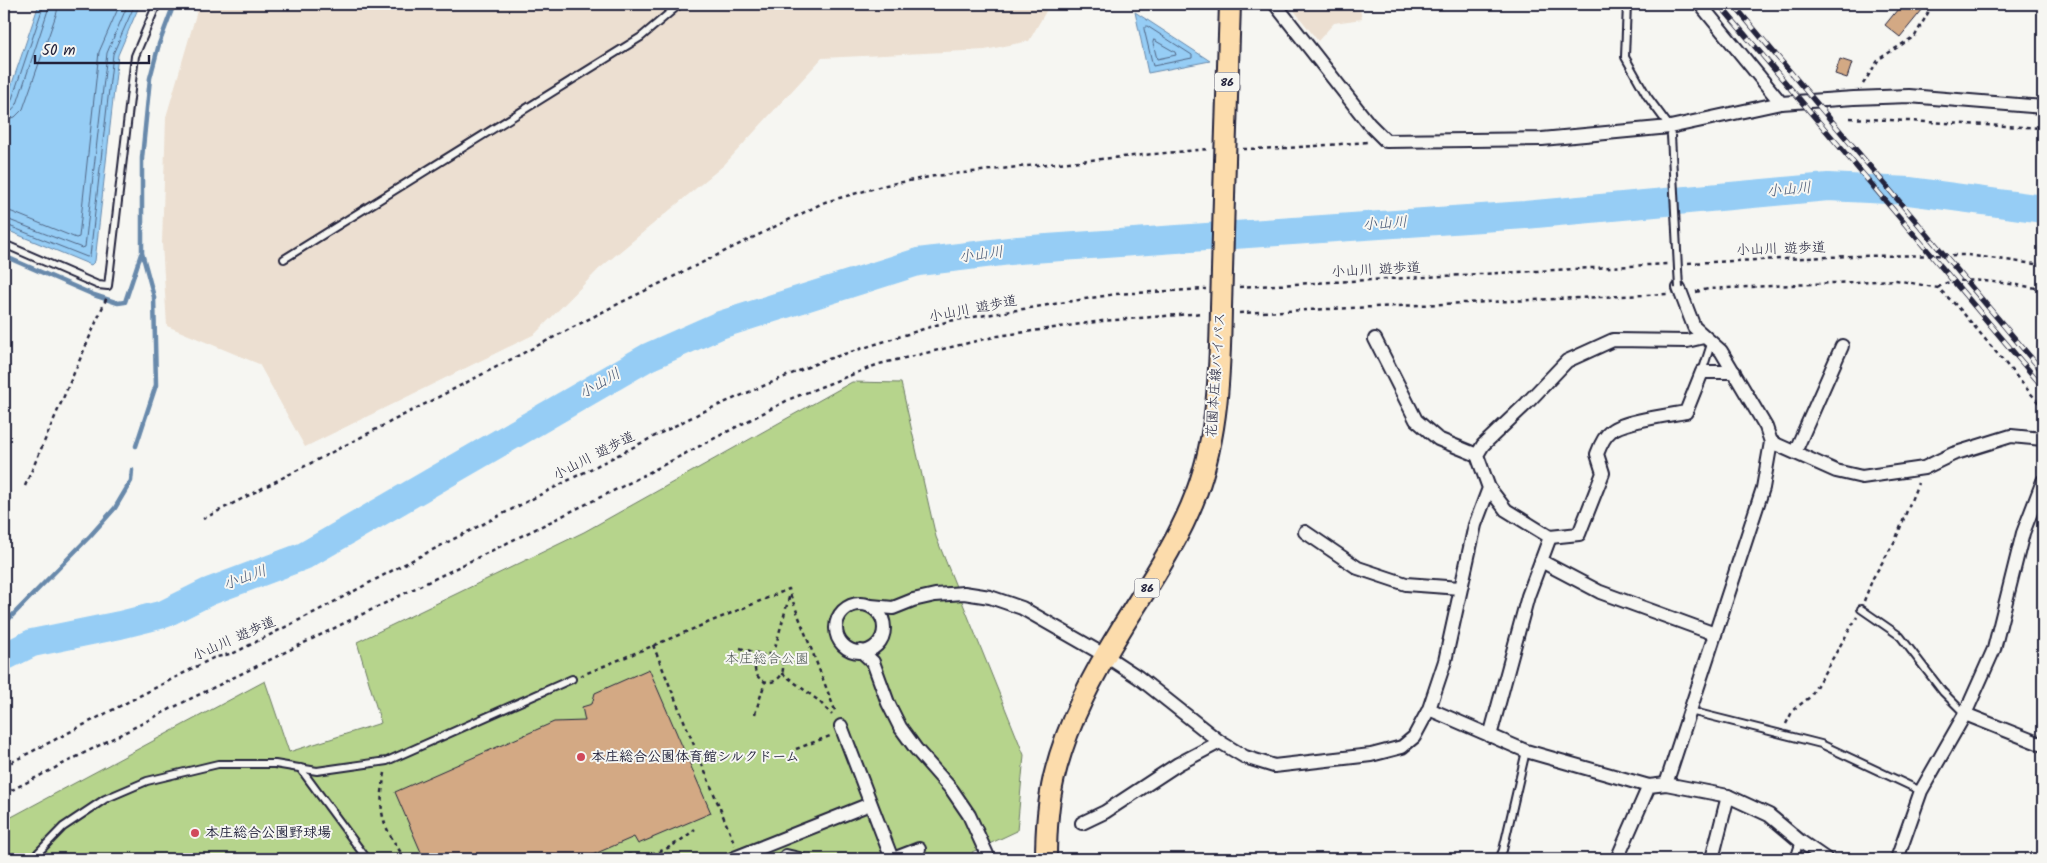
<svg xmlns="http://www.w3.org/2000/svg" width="2047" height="863" viewBox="0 0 2047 863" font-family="Kalam,'Klee One',sans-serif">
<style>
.built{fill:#ecdfd1}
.green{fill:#b6d48c;stroke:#6c7b64}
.water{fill:#96cdf5;stroke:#6889ab}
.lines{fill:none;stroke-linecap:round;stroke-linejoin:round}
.shore{stroke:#506685;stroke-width:1}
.stream{stroke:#6889ab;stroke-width:4.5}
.river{stroke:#96cdf5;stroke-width:28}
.building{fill:#d3a984;stroke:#22223b}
.lane-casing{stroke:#22223b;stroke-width:10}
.street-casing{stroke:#22223b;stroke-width:16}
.primary-casing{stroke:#22223b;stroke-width:24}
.path{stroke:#22223b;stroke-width:2.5;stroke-dasharray:4 4;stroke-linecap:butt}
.lane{stroke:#f6f6f2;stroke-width:6}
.street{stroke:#f6f6f2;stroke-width:12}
.primary{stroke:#fcdcac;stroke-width:20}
.rail-casing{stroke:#22223b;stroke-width:5.5}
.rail{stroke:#f6f6f2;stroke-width:4;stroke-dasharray:11;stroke-linecap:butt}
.lane-bridge-casing{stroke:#22223b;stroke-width:10;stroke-linecap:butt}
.primary-bridge-casing{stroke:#22223b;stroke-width:24;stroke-linecap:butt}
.lane-bridge{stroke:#f6f6f2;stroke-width:6}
.primary-bridge{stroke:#fcdcac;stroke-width:20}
.poi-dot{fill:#d1495b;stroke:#f6f6f2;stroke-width:2}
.labels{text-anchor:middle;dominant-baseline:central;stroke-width:4;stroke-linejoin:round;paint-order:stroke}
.shield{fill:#f6f6f2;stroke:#626272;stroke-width:1}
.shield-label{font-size:12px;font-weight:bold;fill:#22223b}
.street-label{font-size:14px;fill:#22223b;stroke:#f6f6f2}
.park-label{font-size:14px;fill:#4e5753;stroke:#f6f6f2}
.poi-label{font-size:14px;font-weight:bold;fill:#22223b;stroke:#f6f6f2;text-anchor:start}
.water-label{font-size:15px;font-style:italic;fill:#455573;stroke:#f6f6f2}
</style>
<rect width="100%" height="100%" fill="#f6f6f2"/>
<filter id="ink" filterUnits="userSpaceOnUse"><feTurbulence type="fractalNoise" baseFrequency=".02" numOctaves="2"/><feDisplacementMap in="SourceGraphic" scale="10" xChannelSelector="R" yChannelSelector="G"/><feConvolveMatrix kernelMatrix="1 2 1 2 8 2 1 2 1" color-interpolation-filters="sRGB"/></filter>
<g filter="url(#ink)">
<g class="built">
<path d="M199,4H1050L1029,41L985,50L822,58L724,165L599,269L535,334L305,447L259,364L167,326L162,243L166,117Z"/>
<path d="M1289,4H1359L1362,19L1334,23L1318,41Z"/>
</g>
<path class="green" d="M852,382L901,383L936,537L1024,755L1017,831L972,852L975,859H4V821L265,681L289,752L381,723L357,642L584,532Z"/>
<g class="water">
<path d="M39,4H140L118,55L95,261L91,265L4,229V107Z"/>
<path d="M1135,12L1210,61L1148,73Z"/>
</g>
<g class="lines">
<g class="shore">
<path d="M1147,26L1192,55V58L1153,66L1144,29Z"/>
<path d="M1154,40L1175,52L1176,55L1157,59L1153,43Z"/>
<path d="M4,106L8,105L11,102L44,4"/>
<path d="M4,112L11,111L17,104L50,4"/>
<path d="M4,120L15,117L23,109L57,12L58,4"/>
<path d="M4,210L12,212L76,238L79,237L99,52L120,4"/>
<path d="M4,218L82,248L85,247L107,53L128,4"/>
<path d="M4,224L87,257L90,256L113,54L135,4"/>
</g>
<g class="stream">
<path d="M4,256L94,295L118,303L125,302L141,254"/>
<path d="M136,446L156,385L154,297L142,253V158L150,78L159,44L174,4"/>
<path d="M4,624L90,536L115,508L131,481L132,470"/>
</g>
<path class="river" d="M4,657L32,643L120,625L164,614L208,592L304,556L648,357L720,325L918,262L1018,250L1525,215L1828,187L1909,191L2043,209"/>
</g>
<g class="building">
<path d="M1902,4H1927L1900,37L1885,25Z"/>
<path d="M1840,59L1852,63L1847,78L1835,74Z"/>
<path d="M649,669L711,813L638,844L634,837L583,859H424L395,792L554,722L585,721L582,707L592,704L595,693Z"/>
</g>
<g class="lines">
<g class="lane-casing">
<g id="lane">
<path d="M1627,4L1625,57L1647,96L1670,127"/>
<path d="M4,244L98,285L108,286L135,56L157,4"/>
<path d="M284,259L641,37L680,4"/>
<path d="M1702,372L1711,344"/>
<path d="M1861,609L1900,636L1943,692L1965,714"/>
<path d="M1690,711L1821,744L1921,791"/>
<path d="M300,768L367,859"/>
<path d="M32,859L63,827L105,799L147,781L218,764H275L317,771L387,761L572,679"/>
<path d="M1499,859L1503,850L1526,751"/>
<path d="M1794,859L1800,841"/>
</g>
</g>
<g class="street-casing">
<g id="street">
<path d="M1275,4L1369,124L1386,141L1542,139L1670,127L1781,103L1854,98L1909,96L2043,107"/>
<path d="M1700,4L1781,103"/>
<path d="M1375,339L1416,420L1438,439L1477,455"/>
<path d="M1771,442L1836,471L1862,477L1924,468L1953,454L2011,436L2043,439"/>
<path d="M1795,452L1842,346"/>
<path d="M1489,488L1506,510L1550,537L1528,596L1490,736"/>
<path d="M1305,532L1358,568L1406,584L1460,588"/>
<path d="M1550,537L1579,534L1603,473L1597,454C1600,446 1604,436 1611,431C1623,421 1670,415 1686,412L1702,372H1734"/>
<path d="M1541,561L1600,592L1715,634"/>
<circle cx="860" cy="628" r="24"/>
<path d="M871,606L893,608L913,600L935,595L964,593L990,597L1022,608L1106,656L1138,677L1220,742L1245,757L1274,766L1371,755L1402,747L1414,737L1429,709L1445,661L1475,525L1489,488L1477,455L1483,445L1526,404L1567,361L1613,340L1687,341L1704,337"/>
<path d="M861,651L873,662L888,703L900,727L916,749L952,790L969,815L989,859"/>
<path d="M1429,709L1526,751L1649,786L1666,784L1728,796L1769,815L1800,841L1826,859"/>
<path d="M1965,714L2043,745"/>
<path d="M841,726L892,859"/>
<path d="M1666,784L1763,488L1771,442L1766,427L1721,351L1694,327L1679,288"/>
<path d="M1082,823L1105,812L1178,764L1220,742"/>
<path d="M786,856L799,859"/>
<path d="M732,859L870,804"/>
<path d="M893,859L919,849"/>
<path d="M1617,859L1649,786"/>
<path d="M1712,859L1728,796"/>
<path d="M1897,859L1921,791L1965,714L1994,649L2023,533L2043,481"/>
</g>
</g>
<g class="primary-casing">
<g id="primary">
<path d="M1225,160L1230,4"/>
<path d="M1046,859C1046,832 1048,803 1054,777C1067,723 1094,673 1123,626C1149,584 1178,542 1196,494C1218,435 1220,371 1221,308"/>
</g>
</g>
<g class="path">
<path d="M1863,84L1879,59L1915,36L1933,4"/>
<path d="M1850,118L2043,128"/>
<path d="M1243,149L1287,148L1368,142"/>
<path d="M1688,263L1852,256L1967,255L2043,265"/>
<path d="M1239,287L1667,264"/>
<path d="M1938,288C1953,272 2021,286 2043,289"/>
<path d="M1696,292L1708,289L1896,280L1938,288L1959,308L2043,408"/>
<path d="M1239,313L1668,294"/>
<path d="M25,486L107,297"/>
<path d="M203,519L614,306L825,202L886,185L935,176L1037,165L1208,149"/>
<path d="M1864,601L1873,578L1895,541L1918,483"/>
<path d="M653,645L735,845"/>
<path d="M740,648L764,655"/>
<circle cx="769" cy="668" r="14"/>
<path d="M773,655L790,594L836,713"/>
<path d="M782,673L819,701L832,715"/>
<path d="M580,676L789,589L790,594"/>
<path d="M755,714L765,682"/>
<path d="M1786,724L1793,710L1810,697L1857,617"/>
<path d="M796,749L830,736"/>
<path d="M4,766L213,658L234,653L317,611L397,568L700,413L822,361L949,321L1116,294L1206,289"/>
<path d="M385,773C377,815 382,824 405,859"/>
<path d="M4,794L186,701L623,486L790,399L879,364L998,336L1102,321L1203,313"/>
<path d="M612,859C624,853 625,855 638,855C661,855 679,843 695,829"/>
</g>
<use href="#lane" class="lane"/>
<use href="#street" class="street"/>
<use href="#primary" class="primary"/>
<g class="rail-casing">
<g id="rail">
<path d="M1719,4L2043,387"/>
<path d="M1733,4L2043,372"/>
</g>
</g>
<use href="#rail" class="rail"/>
<g class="lane-bridge-casing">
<path id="lane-bridge" d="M1671,135L1679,288"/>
</g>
<g class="primary-bridge-casing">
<path id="primary-bridge" d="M1221,308L1225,160"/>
</g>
<use href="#lane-bridge" class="lane-bridge"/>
<use href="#primary-bridge" class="primary-bridge"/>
</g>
</g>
<g class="poi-dot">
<circle cx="581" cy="757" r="5"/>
<circle cx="195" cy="833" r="5"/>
</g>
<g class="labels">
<g class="shield">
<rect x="1214.5" y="72.5" width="25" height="19" rx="4"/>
<rect x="1134.5" y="578.5" width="25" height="19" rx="4"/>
</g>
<g class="shield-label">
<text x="1227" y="82">86</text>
<text x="1147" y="588">86</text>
</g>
<g class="street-label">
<text transform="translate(1781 249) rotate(-2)">小山川 遊歩道</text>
<text transform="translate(1376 270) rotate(-3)">小山川 遊歩道</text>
<text transform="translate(973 309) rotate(-11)">小山川 遊歩道</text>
<text transform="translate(1216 375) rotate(-86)">花園本庄線バイパス</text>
<text transform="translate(594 456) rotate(-27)">小山川 遊歩道</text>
<text transform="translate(234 639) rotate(-24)">小山川 遊歩道</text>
</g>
<g class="park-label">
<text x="767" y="659">本庄総合公園</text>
</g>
<g class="poi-label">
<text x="591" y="757">本庄総合公園体育館シルクドーム</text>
<text x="205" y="833">本庄総合公園野球場</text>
</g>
<g class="water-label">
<text transform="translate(1789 190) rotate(-5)">小山川</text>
<text transform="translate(1385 224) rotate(-4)">小山川</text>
<text transform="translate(981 255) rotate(-7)">小山川</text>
<text transform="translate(600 384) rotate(-30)">小山川</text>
<text transform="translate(245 578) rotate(-20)">小山川</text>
</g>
</g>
<rect width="2047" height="863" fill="none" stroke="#f6f6f2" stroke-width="20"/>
<rect x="10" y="10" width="2027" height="843" fill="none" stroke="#22223b" stroke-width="2" filter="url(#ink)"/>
<path d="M35 55v8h114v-8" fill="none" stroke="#22223b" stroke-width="2.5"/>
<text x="42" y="55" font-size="15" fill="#22223b" stroke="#f6f6f2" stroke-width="4" paint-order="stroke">50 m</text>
</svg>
